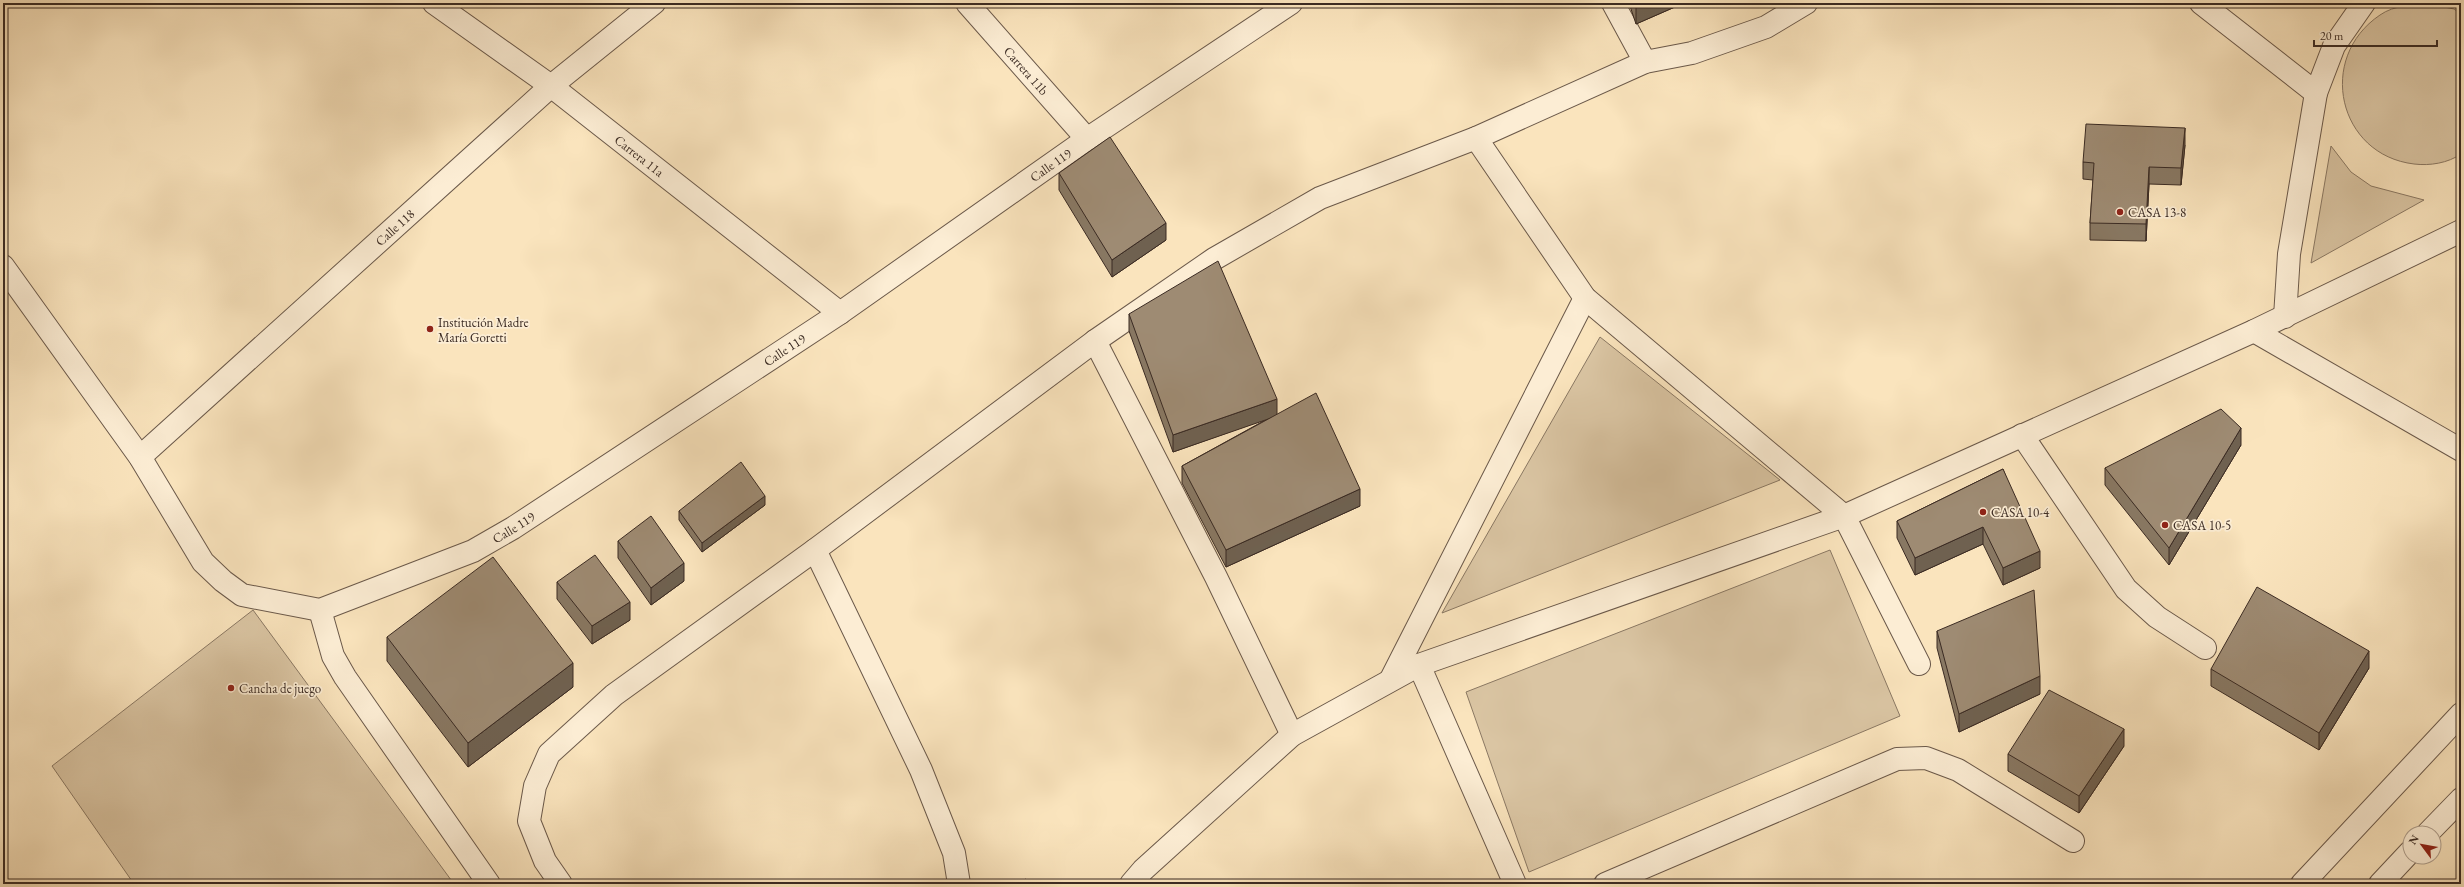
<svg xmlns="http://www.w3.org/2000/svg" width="2464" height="887" viewBox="0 0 2464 887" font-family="'EB Garamond',serif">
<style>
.green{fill:#dac5a3;stroke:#8a7863}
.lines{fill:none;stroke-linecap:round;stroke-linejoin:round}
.minor-casing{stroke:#6b594a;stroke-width:24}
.minor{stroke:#fcedd4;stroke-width:22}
.wall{fill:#887863;stroke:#3b2b23}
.shaded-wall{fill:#6f6150;stroke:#3b2b23}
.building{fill:#9e8b73;stroke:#3b2b23}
.poi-dot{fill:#8f2418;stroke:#fcedd4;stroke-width:1.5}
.labels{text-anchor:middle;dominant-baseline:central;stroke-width:3.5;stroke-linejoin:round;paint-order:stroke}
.street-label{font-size:13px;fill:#3b2b23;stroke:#fcedd4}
.poi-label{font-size:13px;fill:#3b2b23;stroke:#fcedd4;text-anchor:start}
</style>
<rect width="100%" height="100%" fill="#fae4bd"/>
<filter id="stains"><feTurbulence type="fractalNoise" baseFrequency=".005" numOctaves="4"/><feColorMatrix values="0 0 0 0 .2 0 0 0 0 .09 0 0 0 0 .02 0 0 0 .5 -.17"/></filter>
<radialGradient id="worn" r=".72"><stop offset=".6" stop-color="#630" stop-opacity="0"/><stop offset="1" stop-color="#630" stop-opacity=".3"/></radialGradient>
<g class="green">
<path d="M2430,4L2454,9L2461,14V154C2448,163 2430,166 2414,164C2338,155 2316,58 2380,15C2394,5 2413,5 2430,4Z"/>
<path d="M2331,146L2351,172L2371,186L2424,200L2311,263Z"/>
<path d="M1600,337L1780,480L1442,613Z"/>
<path d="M1830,550L1900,716L1529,872L1466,692Z"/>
<path d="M253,610L454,884H134L52,766Z"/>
</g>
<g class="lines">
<g class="minor-casing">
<g id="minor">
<path id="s1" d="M434,3L551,86L840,313"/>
<path id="s2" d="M967,3L1087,139"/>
<path d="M1613,3L1645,62"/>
<path d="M2201,3L2316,93"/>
<path d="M1476,138L1585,298L1844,516L1919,664"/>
<path id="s3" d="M3,266L140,457L203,562L223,581L242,595L320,610L473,551L513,528L840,313L1087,139L1291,3"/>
<path d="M2285,317L2289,254L2316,93L2334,46L2364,3"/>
<path d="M2254,331L2461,450"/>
<path d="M1095,341L1216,577L1292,735"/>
<path d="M2022,435L2126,589L2157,617L2205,648"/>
<path id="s4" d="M140,457L551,86L654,3"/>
<path d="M815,550L921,770L954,853L959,884"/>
<path d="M320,610L333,656L345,677L489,884"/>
<path d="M1419,665L1515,884"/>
<path d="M1391,679L1585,298"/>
<path d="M2428,833L2461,799"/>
<path d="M561,884L545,861L529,821L535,786L549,754L614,695L815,550L1095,341L1214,259L1320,198L1476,138L1645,62L1692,53L1766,27L1806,3"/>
<path d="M1131,884L1143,870L1292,735L1419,665L1844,516L2254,331L2461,231"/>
<path d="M1605,884L1897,759L1926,758L1958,770L2073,841"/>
<path d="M2302,884L2461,714"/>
<path d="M2380,884L2410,852"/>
</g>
</g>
<use href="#minor" class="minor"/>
</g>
<g class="wall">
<path d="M1629,3H1684L1636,24Z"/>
<path d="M2185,145L2181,185L2149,184L2146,241L2090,240V223L2093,180L2083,179V162Z"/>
<path d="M1059,173L1166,240L1112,277L1059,190Z"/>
<path d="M1129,314L1277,414L1360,506L1226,567L1182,483V466L1269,418L1173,452L1129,331Z"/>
<path d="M2241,445L2169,565L2105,485V468Z"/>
<path d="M2003,469L2040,568L2003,585L1983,544L1915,575L1897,538V521Z"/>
<path d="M765,505L702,552L679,520V511Z"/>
<path d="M618,541L684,581L651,605L618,558Z"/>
<path d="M557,582L630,620L592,644L557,599Z"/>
<path d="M1937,631L2040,694L1959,732L1937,648Z"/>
<path d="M387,637L573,687L468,767L387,661Z"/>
<path d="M2369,668L2319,750L2211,686V669Z"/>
<path d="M2124,746L2079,813L2008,771V754Z"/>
</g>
<g class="shaded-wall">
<path d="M1645,3H1684L1636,24V7Z"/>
<path d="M2185,128V145L2181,185V168Z"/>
<path d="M2149,167V184L2146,241V224Z"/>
<path d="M1166,223V240L1112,277V260Z"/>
<path d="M1277,399V416L1173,452V435Z"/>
<path d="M2241,428V445L2169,565V548Z"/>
<path d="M1360,489V506L1226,567V550Z"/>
<path d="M765,496V505L702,552V543Z"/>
<path d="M1983,527V544L1915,575V558Z"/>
<path d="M2040,551V568L2003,585V568Z"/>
<path d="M684,563V581L651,605V588Z"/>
<path d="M630,602V620L592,644V626Z"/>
<path d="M2369,651V668L2319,750V733Z"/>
<path d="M573,663V687L468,767V743Z"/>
<path d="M2040,676V694L1959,732V714Z"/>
<path d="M2124,729V746L2079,813V796Z"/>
</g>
<g class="building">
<path d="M1635,3H1645L1636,7Z"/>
<path d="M2086,124L2185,128L2181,168L2149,167L2146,224L2090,223L2094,163L2083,162Z"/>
<path d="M1110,137L1166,223L1112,260L1059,173Z"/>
<path d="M1218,261L1277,399L1173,435L1129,314Z"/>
<path d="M1316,393L1360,489L1226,550L1182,466Z"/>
<path d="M2221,409L2241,428L2169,548L2105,468Z"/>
<path d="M741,462L765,496L702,543L679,511Z"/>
<path d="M2003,469L2040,551L2003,568L1983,527L1915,558L1897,521Z"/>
<path d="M651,516L684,563L651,588L618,541Z"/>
<path d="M595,555L630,602L592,626L557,582Z"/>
<path d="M493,557L573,663L468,743L387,637Z"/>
<path d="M2257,587L2369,651L2319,733L2211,669Z"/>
<path d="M2034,590L2040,676L1959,714L1937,631Z"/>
<path d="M2049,690L2124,729L2079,796L2008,754Z"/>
<path d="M1025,879L1036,884H1022Z"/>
</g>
<g class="poi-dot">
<circle cx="2120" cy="212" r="4"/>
<circle cx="430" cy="329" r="4"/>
<circle cx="1983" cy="512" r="4"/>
<circle cx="2165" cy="525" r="4"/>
<circle cx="231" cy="688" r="4"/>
</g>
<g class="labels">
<g class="street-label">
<text stroke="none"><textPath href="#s2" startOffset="90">Carrera 11b</textPath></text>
<text stroke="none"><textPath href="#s1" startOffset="256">Carrera 11a</textPath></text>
<text stroke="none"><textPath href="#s3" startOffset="1347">Calle 119</textPath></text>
<text stroke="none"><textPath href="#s4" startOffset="343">Calle 118</textPath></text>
<text stroke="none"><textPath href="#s3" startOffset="1023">Calle 119</textPath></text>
<text stroke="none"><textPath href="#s3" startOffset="699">Calle 119</textPath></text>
</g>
<g class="poi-label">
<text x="2128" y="212">CASA 13-8</text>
<text x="438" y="322">Institución Madre<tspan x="438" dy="15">María Goretti</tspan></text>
<text x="1991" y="512">CASA 10-4</text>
<text x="2173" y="525">CASA 10-5</text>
<text x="239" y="688">Cancha de juego</text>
</g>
</g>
<rect width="2464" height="887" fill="none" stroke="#fae4bd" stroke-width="16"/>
<rect x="4" y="4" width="2456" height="879" fill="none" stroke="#3b2b23" stroke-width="2"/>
<rect x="8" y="8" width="2448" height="871" fill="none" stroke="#3b2b23"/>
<g transform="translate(2422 845) rotate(302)"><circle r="19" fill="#fcedd4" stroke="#af9f8d"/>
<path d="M0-3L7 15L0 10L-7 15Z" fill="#8f2418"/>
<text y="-6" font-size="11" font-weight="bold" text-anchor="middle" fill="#3b2b23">N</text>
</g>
<path d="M2314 40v6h123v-6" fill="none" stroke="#3b2b23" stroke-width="2"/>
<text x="2320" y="40" font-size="12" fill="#3b2b23" stroke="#fcedd4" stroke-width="3" paint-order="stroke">20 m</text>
<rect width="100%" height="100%" filter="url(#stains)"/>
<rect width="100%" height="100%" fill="url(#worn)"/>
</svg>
